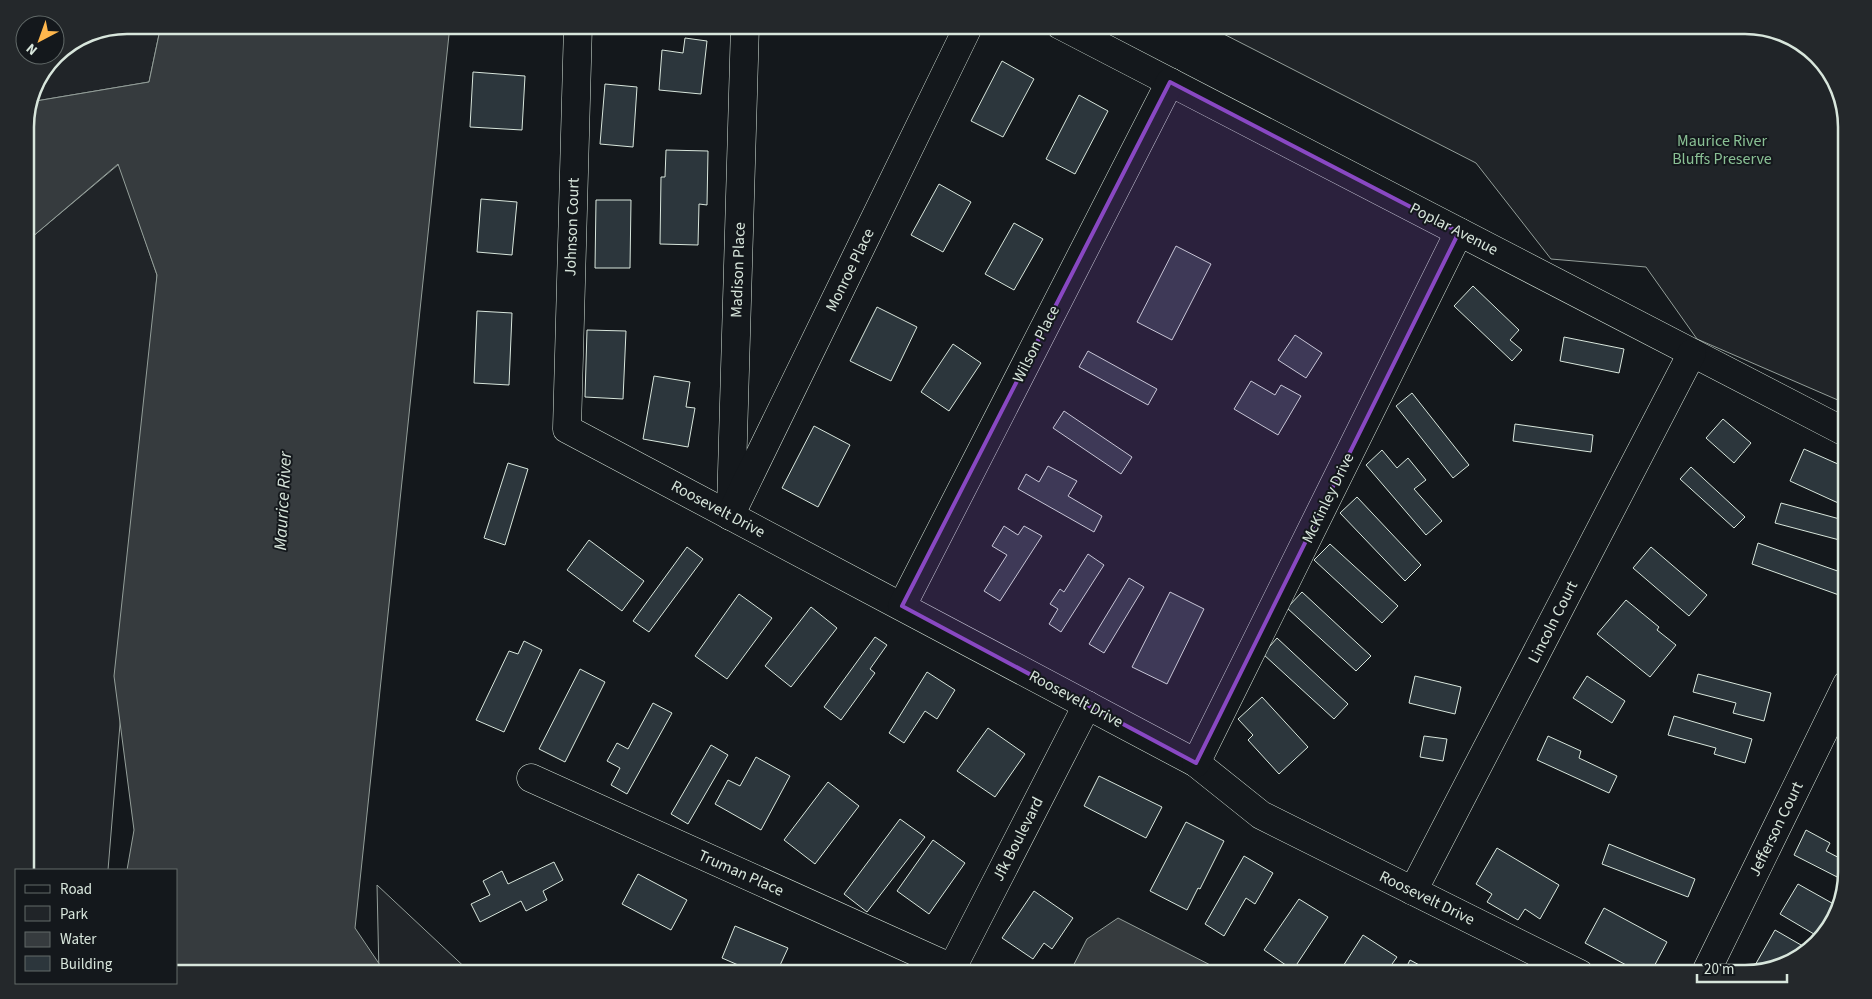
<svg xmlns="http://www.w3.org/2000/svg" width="1872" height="999" viewBox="0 0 1872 999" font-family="'Source Sans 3',sans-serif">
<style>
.green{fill:#202428;stroke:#939e99}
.water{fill:#363b3e;stroke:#939e99}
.building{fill:#2c363c;stroke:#d8e6dc}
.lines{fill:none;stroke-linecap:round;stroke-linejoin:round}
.minor-casing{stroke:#d8e6dc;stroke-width:29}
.minor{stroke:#14181c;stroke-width:28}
.marked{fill:#8948c3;fill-opacity:0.2;stroke:#8948c3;stroke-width:4;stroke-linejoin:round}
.labels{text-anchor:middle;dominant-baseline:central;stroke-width:4;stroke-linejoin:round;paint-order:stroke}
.park-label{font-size:16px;fill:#8ac095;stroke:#14181c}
.street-label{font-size:16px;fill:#d8e6dc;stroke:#14181c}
.water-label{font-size:18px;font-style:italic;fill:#d8e6dc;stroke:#14181c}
.rim{fill:none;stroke:#d8e6dc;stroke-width:2.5}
</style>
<rect width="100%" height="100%" fill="#14181c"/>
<g class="green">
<path d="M127,25H161L149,82L30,102L35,82L55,55L88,33Z"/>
<path d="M1206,25H1745L1790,36L1830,71L1847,121V404L1697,339L1646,267L1551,259L1476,163Z"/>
<path d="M119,164L157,275L108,870H25V243Z"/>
<path d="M377,885L472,974H379Z"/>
</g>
<g class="water">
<path d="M161,25H450L355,928L386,974H176V870H127L134,830L114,676L157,275L118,164L25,243V121L30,102L149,82Z"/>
<path d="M1118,918L1228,974H1069L1087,939Z"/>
</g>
<g class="building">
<path d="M685,38L707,41L701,94L659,90L662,50L683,53Z"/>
<path d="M1002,61L1034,79L1003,137L971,121Z"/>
<path d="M473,72L525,76L522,130L470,127Z"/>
<path d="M605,84L637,87L633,147L600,144Z"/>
<path d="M1079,95L1108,111L1075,174L1046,159Z"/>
<path d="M666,150L708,151L707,205L699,204L698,245L660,244L661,177H665Z"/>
<path d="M939,184L971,202L943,252L911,235Z"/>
<path d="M481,199L517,202L512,255L477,252Z"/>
<path d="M596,200H631L630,268H595Z"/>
<path d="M1014,223L1043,239L1014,290L985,274Z"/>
<path d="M1176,246L1211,264L1172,340L1137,322Z"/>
<path d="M1473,286L1519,330L1510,340L1522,350L1512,361L1454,306Z"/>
<path d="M877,307L917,327L891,381L850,361Z"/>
<path d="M477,311L512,313L509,385L474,383Z"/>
<path d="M587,330L626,331L623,399L585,397Z"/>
<path d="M1295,335L1322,353L1306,378L1278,360Z"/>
<path d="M1564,337L1624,349L1619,373L1560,361Z"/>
<path d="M953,344L981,363L949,411L921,392Z"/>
<path d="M1088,351L1157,389L1148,405L1079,367Z"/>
<path d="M654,376L690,382L686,407L695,408L688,447L643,439Z"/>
<path d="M1251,381L1275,395L1281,385L1301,396L1278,435L1234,409Z"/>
<path d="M1412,393L1469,465L1453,478L1396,406Z"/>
<path d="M1064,411L1132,457L1121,474L1053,428Z"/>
<path d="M1723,419L1751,443L1734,463L1706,438Z"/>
<path d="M1515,424L1593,435L1591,452L1513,441Z"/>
<path d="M814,426L850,445L818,507L782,488Z"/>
<path d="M1804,449L1847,468V507L1790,481Z"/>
<path d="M1382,450L1397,468L1408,458L1426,480L1414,489L1442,521L1426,535L1366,465Z"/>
<path d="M508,463L528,469L505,545L484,538Z"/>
<path d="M1048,466L1077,481L1068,496L1102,516L1094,532L1018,489L1026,474L1039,482Z"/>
<path d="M1691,467L1745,517L1734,528L1680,479Z"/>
<path d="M1357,497L1421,565L1405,581L1340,513Z"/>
<path d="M1781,503L1847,521V542L1775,523Z"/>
<path d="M1004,526L1018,535L1024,526L1042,536L1000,601L984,591L1007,555L992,546Z"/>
<path d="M589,540L644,581L622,611L567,570Z"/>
<path d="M1758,543L1846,574L1839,595L1752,564Z"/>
<path d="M1330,544L1398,606L1382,623L1314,560Z"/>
<path d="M687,547L703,559L649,632L633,621Z"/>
<path d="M1651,547L1707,595L1689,616L1633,568Z"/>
<path d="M1088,554L1104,565L1061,632L1049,624L1058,609L1050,604L1060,589L1064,592Z"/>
<path d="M1129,578L1144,587L1104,653L1089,644Z"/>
<path d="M1170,592L1204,609L1167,684L1132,667Z"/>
<path d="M1302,592L1371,656L1356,671L1287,608Z"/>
<path d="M739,594L772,618L727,679L695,656Z"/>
<path d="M1626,600L1659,627L1657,630L1676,645L1650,677L1597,634Z"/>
<path d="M811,607L837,628L791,687L765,666Z"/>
<path d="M875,637L887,645L870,669L875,673L841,720L824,707Z"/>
<path d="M1277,638L1348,704L1334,719L1263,654Z"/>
<path d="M524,641L542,650L504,732L476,720L509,651L518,654Z"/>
<path d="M580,669L605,682L565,762L539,749Z"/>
<path d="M927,672L955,690L937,719L925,711L904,743L889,733Z"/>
<path d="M1698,674L1771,693L1764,721L1733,713L1736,703L1693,692Z"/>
<path d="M1415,676L1461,687L1455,714L1409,703Z"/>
<path d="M1587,676L1625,701L1612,723L1573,698Z"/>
<path d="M1262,697L1308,747L1279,774L1248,740L1253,735L1238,719Z"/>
<path d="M653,703L672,713L627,794L611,785L620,768L607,761L617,743L628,749Z"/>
<path d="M1674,716L1752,739L1745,763L1714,754L1716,748L1668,735Z"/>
<path d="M988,728L1025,754L995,797L957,771Z"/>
<path d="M1424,736L1447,739L1443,761L1420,757Z"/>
<path d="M1548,736L1581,751L1579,758L1617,776L1609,793L1537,760Z"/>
<path d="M711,745L728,755L688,824L671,814Z"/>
<path d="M756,757L790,776L761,830L715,804L728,780L740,786Z"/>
<path d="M1099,776L1162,807L1146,838L1084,806Z"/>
<path d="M828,782L859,806L815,864L784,840Z"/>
<path d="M900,819L925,837L867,912L844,894Z"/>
<path d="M1186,822L1224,841L1200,889L1198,888L1187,910L1150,891Z"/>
<path d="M1806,830L1830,843L1826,851L1847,862L1845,881L1794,855Z"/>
<path d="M933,840L965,863L929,914L897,891Z"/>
<path d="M1609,844L1695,879L1688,897L1602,864Z"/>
<path d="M1497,848L1559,885L1540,919L1525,909L1518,920L1487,902L1492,894L1476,884Z"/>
<path d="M1244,856L1273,873L1255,904L1246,898L1224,936L1205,924Z"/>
<path d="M554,862L563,880L543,891L547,900L526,911L521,901L480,922L471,904L490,895L483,881L502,871L508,884Z"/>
<path d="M638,874L687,900L671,930L622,904Z"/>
<path d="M1798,884L1839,907L1836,917L1819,937L1780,914Z"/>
<path d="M1034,891L1073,918L1052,949L1044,943L1033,959L1002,938Z"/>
<path d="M1299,899L1328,917L1293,970L1264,950Z"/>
<path d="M1604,908L1667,942L1650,974H1643L1585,943Z"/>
<path d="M735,926L788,948L776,974H759L722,958Z"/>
<path d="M1775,930L1808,949L1801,957L1760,970L1754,967Z"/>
<path d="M1363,935L1397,957L1385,974H1338Z"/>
<path d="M1410,960L1436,974H1403Z"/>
<path d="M825,965L840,974H820Z"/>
</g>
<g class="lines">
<g class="minor-casing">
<g id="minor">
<path d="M578,25L567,429L1196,763L1261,815L1580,974"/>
<path d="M1060,25L1847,433"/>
<path d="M731,507L745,25"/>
<path d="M730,516L969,25"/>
<path d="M902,606L1170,82"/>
<path d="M1196,763L1459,232"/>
<path d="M531,778L952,968"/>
<path d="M1413,891L1692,353"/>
<path d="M949,974L1087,705"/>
<path d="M1705,974L1847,684"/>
</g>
</g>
<use href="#minor" class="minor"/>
</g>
<path class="marked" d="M1170,82L1459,232L1196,763L902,606Z"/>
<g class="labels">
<g class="park-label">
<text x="1722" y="141">Maurice River<tspan x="1722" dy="18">Bluffs Preserve</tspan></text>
</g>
<g class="street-label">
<text transform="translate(572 227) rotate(-88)">Johnson Court</text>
<text transform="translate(1454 229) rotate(27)">Poplar Avenue</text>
<text transform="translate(738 270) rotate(-88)">Madison Place</text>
<text transform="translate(850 270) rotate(-64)">Monroe Place</text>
<text transform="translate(1036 344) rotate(-63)">Wilson Place</text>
<text transform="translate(1328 498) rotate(-64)">McKinley Drive</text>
<text transform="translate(718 509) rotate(28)">Roosevelt Drive</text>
<text transform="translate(1553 622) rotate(-63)">Lincoln Court</text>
<text transform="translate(1076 699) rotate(28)">Roosevelt Drive</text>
<text transform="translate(1776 829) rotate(-64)">Jefferson Court</text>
<text transform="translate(1018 839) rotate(-63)">Jfk Boulevard</text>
<text transform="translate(741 873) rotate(24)">Truman Place</text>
<text transform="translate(1427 898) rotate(26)">Roosevelt Drive</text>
</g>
<g class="water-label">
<text transform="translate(283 501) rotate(-87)">Maurice River</text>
</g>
</g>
<path d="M0 0H1872V999H0ZM127 34H1745A93 93 0 0 1 1838 127V872A93 93 0 0 1 1745 965H127A93 93 0 0 1 34 872V127A93 93 0 0 1 127 34Z" fill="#24282b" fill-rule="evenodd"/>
<path class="rim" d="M127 34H1745A93 93 0 0 1 1838 127V872A93 93 0 0 1 1745 965H127A93 93 0 0 1 34 872V127A93 93 0 0 1 127 34Z"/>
<rect x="15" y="869" width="162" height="115" fill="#14181c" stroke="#626a69"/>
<rect x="25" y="885" width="25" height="8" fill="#14181c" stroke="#626a69"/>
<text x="60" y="894" font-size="15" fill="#d8e6dc">Road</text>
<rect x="25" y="906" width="25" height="15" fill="#202428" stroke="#626a69"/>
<text x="60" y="919" font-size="15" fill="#d8e6dc">Park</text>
<rect x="25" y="932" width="25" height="15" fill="#363b3e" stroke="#626a69"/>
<text x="60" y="944" font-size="15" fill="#d8e6dc">Water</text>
<rect x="25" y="956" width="25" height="15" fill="#2c363c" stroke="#626a69"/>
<text x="60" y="969" font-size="15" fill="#d8e6dc">Building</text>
<g transform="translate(40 40) rotate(221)"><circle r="24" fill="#14181c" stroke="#626a69"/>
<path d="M0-4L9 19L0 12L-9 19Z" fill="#ffb74d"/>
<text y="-8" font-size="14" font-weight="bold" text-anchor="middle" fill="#d8e6dc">N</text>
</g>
<path d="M1697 974v8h90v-8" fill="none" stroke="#d8e6dc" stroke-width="2.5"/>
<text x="1704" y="974" font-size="15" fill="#d8e6dc" stroke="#14181c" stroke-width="4" paint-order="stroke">20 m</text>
</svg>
